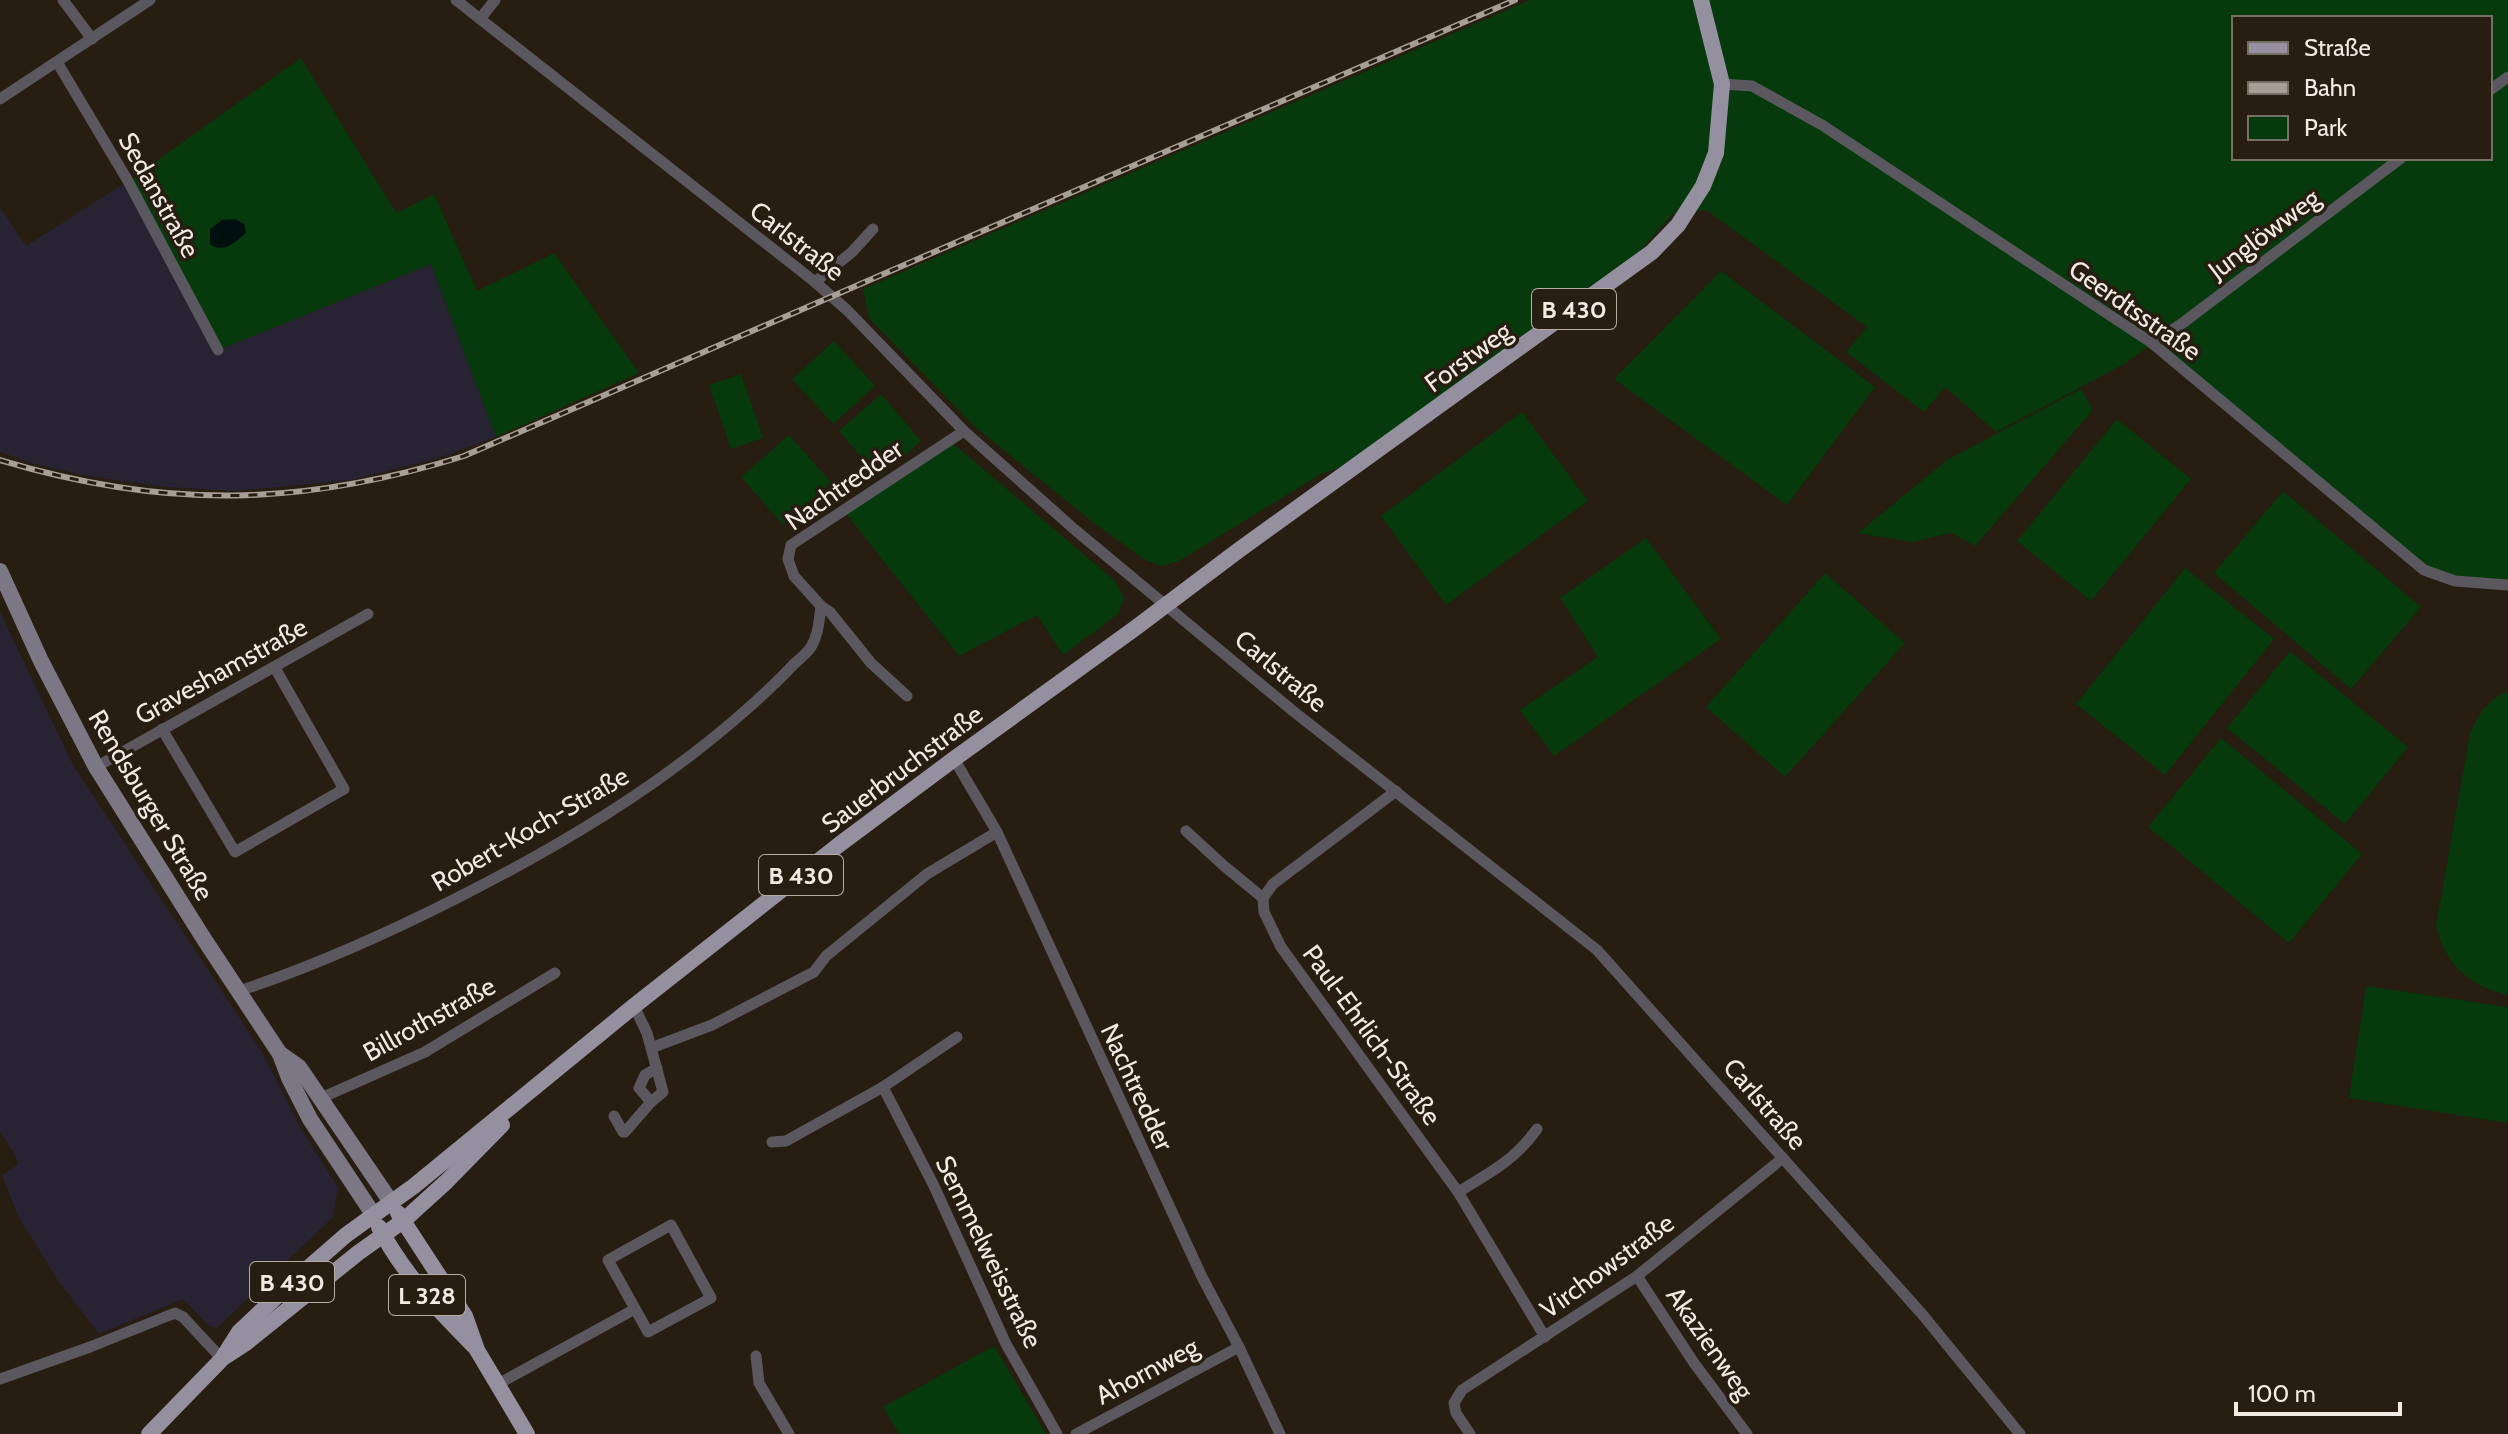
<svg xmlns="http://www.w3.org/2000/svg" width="2508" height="1434" viewBox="0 0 2508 1434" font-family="Cabin,sans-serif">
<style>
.commercial{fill:#272333}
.green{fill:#06390c;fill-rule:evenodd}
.water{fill:#010f0f}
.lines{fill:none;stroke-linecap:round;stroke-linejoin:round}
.street{stroke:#5a575f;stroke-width:11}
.secondary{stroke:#7b7784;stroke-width:16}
.primary{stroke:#9590a0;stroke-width:16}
.rail-casing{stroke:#a79f95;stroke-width:6}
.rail{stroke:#271d10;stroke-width:3;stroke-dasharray:9;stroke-linecap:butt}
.labels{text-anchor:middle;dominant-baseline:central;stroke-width:7;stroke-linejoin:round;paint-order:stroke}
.shield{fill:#271d10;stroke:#b5ada4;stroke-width:2}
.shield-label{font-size:24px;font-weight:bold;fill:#f2ebe3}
.street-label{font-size:26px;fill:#f2ebe3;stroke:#271d10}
</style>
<rect width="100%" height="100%" fill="#271d10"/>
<g class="commercial">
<path d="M128,181L218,350L431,264L496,437L439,458L351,480L236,491L167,487L87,476L31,463L0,452V207L26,246Z"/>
<path d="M0,612L73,765L262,1052L301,1129L338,1187L333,1217L217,1328L209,1326L183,1299L99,1334L59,1282L18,1216L2,1175L18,1164L14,1153L0,1132Z"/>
</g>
<g class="green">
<path d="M1530,0H2508V585L2424,570L2152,344L2124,364L1996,432L1945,387L1924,412L1846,352L1867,327L1706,210L1673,214L1637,254L1341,467L1321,474L1179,561L1162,566L1145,560L1095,524L973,425L869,318L863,289ZM2234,18H2490V158H2234Z"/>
<path d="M301,58L396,213L434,194L477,291L554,253L639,373L496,437L431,264L218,350L128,181Z"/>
<path d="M1721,271L1875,387L1787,505L1614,379Z"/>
<path d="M834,341L875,386L833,424L792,379Z"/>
<path d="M741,374L763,438L731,449L709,385Z"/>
<path d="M2081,389L2093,410L1975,546L1951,533L1912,542L1858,533L1947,460Z"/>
<path d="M881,394L921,441L879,477L839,431Z"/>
<path d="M1522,412L1588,501L1446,605L1381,516Z"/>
<path d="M2117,419L2191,479L2091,601L2017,541Z"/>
<path d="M789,435L831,482L783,525L741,477Z"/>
<path d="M949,440L1114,580L1124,597L1118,614L1063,655L1037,615L959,656L843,510Z"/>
<path d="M2283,491L2421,607L2351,689L2214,573Z"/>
<path d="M1646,538L1721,639L1554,756L1520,710L1598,657L1560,598Z"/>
<path d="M2185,568L2274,639L2165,775L2076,704Z"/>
<path d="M1825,573L1905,643L1785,777L1706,707Z"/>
<path d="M2290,651L2408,747L2345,824L2227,728Z"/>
<path d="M2508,690V995C2470,987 2444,964 2436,925L2470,733C2480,711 2487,702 2508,690Z"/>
<path d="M2221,738L2362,854L2289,943L2148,827Z"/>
<path d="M2366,986L2508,1007V1123L2349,1098Z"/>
<path d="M994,1346L1046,1434H899L883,1407Z"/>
</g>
<path class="water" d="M235,219L244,224L246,233C236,242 223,254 210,244V229L222,220Z"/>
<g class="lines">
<g class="street">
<path d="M63,0L92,39"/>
<path d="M456,0L815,282L847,310L964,431L1074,529L1293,711L1597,950L1922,1314L2020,1434"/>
<path d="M480,19L495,0"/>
<path d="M57,62L128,181L218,350"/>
<path d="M1722,84L1752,86L1822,125L2152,343L2424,570L2455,581L2508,585"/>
<path d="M2490,90L2508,77"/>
<path d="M0,99L150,0"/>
<path d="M815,282L852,252L873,229"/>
<path d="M2152,343L2180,325L2401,158"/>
<path d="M907,696L871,663L830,612L821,606L794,576L788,559L791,545L964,431"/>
<path d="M162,729L235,852L344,789L275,668"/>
<path d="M954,759L997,832L1202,1277L1239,1347L1280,1434"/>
<path d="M96,767L368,614"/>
<path d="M1396,791L1273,884L1263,898L1264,912L1281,947L1458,1192L1545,1337"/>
<path d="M1186,831L1223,865L1263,898"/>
<path d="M239,991C315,966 386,934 457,898C560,846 659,787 746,710C763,695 779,680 794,664C800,659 807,653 811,647C819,634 819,619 821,606"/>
<path d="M651,1048L712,1025L814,972L826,956L927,874L997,832"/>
<path d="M883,1087L934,1186L1006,1344L1057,1434"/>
<path d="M321,1098L425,1052L555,973"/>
<path d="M651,1102L639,1088L645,1075L657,1068"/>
<path d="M614,1116L623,1132H625L651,1102L663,1092L647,1033L634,1006"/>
<path d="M772,1142L786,1141L883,1087L957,1037"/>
<path d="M1458,1192C1490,1173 1515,1160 1537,1129"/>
<path d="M671,1225L711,1298L648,1332L608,1260Z"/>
<path d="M1637,1276L1694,1363L1747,1434"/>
<path d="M756,1356L759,1383L789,1434"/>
<path d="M0,1379L90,1347L175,1313L183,1317L222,1359"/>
<path d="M498,1384L635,1309"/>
<path d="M1076,1434L1239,1347"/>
<path d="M1470,1434L1456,1413L1454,1403L1462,1390L1637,1276L1783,1158"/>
</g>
<g class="secondary">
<path d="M0,571L41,661L96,767L204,939L280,1054L289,1078L310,1119L373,1214"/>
<path d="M282,1055L299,1067L391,1202"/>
</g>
<g class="primary">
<path d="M398,1213L465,1316L477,1350L527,1434"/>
<path d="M379,1227C402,1272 438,1310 474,1346"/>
<path d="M226,1356L246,1343L358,1253L403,1221L446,1182L502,1125"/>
<path d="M149,1434L222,1359L239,1332L291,1283L346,1235L414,1186L634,1006L840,844L954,759L1134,629L1239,550L1652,252L1678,225L1703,186L1716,153L1722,84L1701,0"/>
</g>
<g class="rail-casing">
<path id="rail" d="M0,460C164,509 301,507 464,456L1515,0"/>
</g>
<use href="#rail" class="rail"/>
</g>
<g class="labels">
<g class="shield">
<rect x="1532" y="289" width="84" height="40" rx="6"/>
<rect x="759" y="855" width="84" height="40" rx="6"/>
<rect x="250" y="1262" width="84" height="40" rx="6"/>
<rect x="389" y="1275" width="76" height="40" rx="6"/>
</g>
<g class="shield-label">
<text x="1574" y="309">B 430</text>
<text x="801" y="875">B 430</text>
<text x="292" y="1282">B 430</text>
<text x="427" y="1295">L 328</text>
</g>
<g class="street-label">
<text transform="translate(159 195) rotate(61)">Sedanstraße</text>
<text transform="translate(2264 234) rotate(-37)">Junglöwweg</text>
<text transform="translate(797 241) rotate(38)">Carlstraße</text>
<text transform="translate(2135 310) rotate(35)">Geerdtsstraße</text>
<text transform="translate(1468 357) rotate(-36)">Forstweg</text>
<text transform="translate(844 485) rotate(-35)">Nachtredder</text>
<text transform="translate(221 671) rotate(-29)">Graveshamstraße</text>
<text transform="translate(1281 671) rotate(40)">Carlstraße</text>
<text transform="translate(902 769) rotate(-37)">Sauerbruchstraße</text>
<text transform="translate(151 805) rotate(59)">Rendsburger Straße</text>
<text transform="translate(530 829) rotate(-30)">Robert-Koch-Straße</text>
<text transform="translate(429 1019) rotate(-29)">Billrothstraße</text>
<text transform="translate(1372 1035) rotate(54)">Paul-Ehrlich-Straße</text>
<text transform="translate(1137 1087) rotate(65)">Nachtredder</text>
<text transform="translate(1765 1104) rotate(49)">Carlstraße</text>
<text transform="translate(989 1252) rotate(64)">Semmelweisstraße</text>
<text transform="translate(1607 1266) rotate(-36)">Virchowstraße</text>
<text transform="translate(1710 1343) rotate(55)">Akazienweg</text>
<text transform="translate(1147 1371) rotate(-28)">Ahornweg</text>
</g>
</g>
<rect x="2232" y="16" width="260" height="144" fill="#271d10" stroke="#786f64" stroke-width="2"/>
<rect x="2248" y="42" width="40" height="12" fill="#9590a0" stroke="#786f64" stroke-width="2"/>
<text x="2304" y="56" font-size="24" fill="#f2ebe3">Straße</text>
<rect x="2248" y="82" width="40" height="12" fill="#a79f95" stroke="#786f64" stroke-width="2"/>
<text x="2304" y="96" font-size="24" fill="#f2ebe3">Bahn</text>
<rect x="2248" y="116" width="40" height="24" fill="#06390c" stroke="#786f64" stroke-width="2"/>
<text x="2304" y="136" font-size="24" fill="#f2ebe3">Park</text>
<path d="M2236 1402v12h164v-12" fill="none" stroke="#f2ebe3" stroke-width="4"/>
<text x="2248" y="1402" font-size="24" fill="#f2ebe3" stroke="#271d10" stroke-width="6" paint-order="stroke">100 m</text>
</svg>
